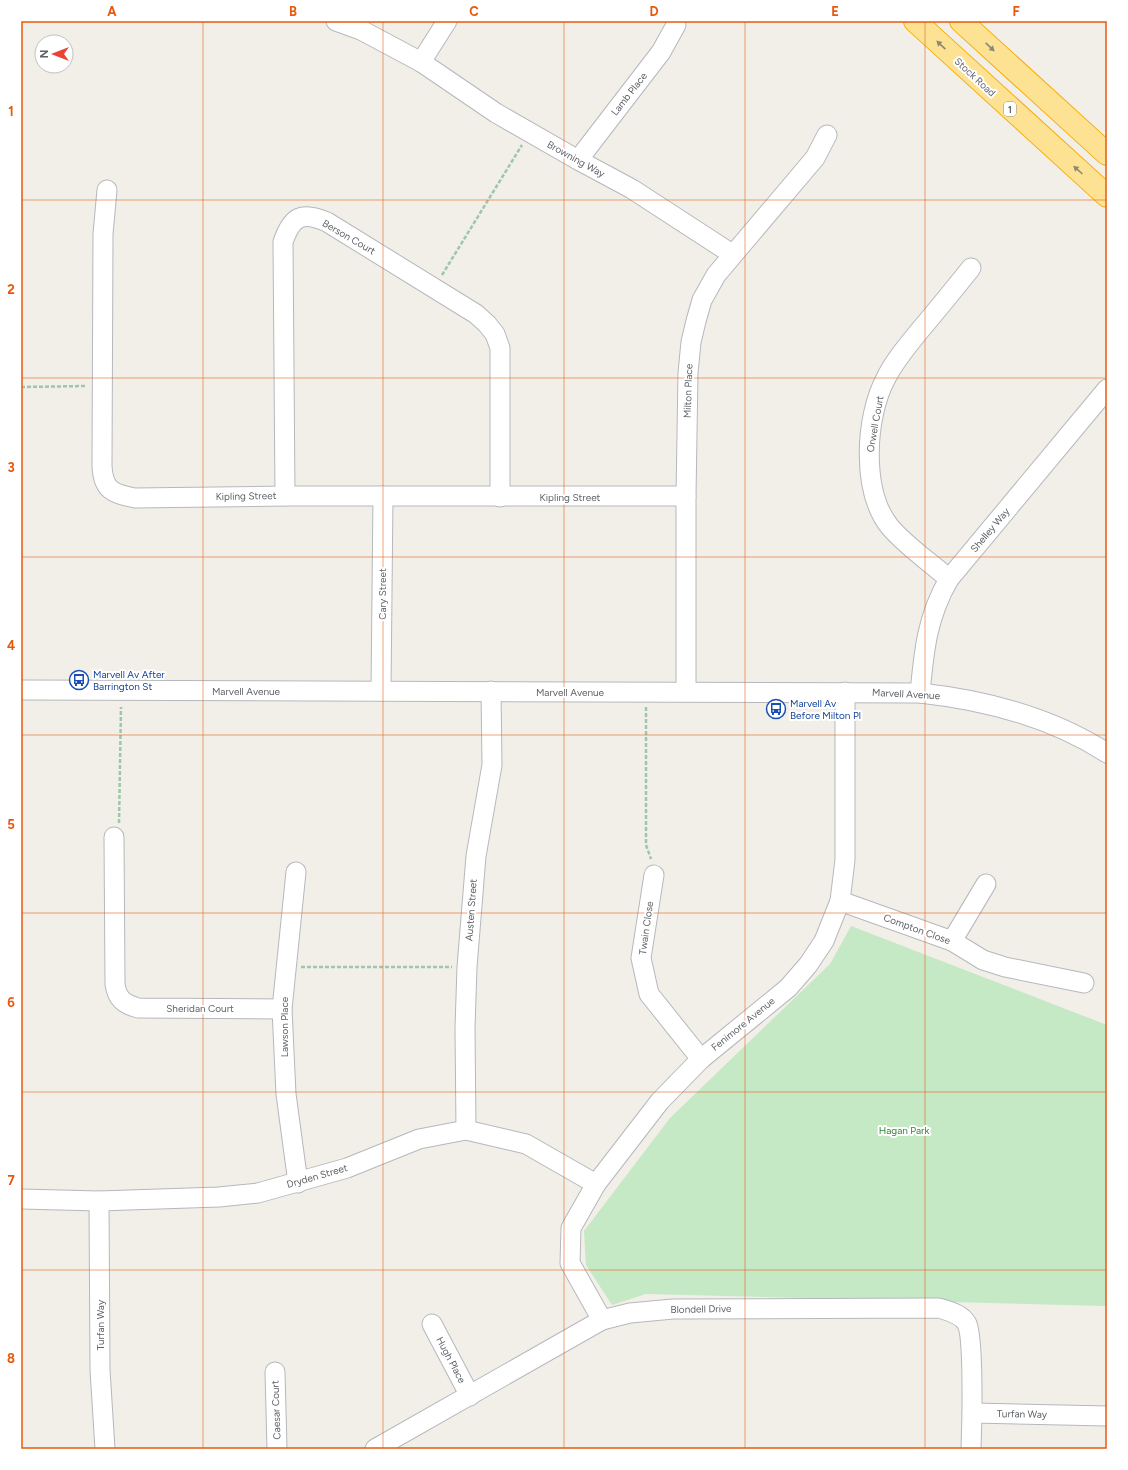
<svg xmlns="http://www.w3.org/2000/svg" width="1128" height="1470" viewBox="0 0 1128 1470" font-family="Figtree,sans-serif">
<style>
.green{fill:#c5e8c5}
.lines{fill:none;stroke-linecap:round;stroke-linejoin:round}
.minor-casing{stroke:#b5b8bc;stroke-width:21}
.highway-casing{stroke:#f9ab00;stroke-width:24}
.path{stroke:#9cc7a9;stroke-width:2.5;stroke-dasharray:4 2;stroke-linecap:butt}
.minor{stroke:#fff;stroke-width:19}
.highway{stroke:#fde293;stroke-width:22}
.oneway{fill:#8e8975}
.grid{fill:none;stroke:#e8590c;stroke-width:1;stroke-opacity:0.55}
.labels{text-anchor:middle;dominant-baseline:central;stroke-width:4;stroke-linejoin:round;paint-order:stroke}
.shield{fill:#fff;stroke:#8f9295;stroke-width:1}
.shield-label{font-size:9px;font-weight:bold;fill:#5f6368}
.street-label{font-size:10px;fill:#5f6368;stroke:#fff}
.transit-label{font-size:10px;fill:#164399;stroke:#fff;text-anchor:start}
.park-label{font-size:10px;fill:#348238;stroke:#fff}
.neatline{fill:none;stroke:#e8590c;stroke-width:1.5}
.grid-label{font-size:13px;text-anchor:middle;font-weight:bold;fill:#e8590c}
</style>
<rect width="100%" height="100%" fill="#f1efe8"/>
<path class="green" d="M851,926L1107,1025V1306L646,1294L612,1305L586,1265L584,1231L670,1118L830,964Z"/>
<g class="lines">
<g class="minor-casing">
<g id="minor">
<path d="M336,21L361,30L421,62L496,113L578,160L632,189L732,254"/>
<path d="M421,62L447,21"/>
<path d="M578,160L661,52L676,25"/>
<path d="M107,190L103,234L102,466C103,490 113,494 135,498L285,496H686"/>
<path d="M285,496L283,242C292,216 302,211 327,222L476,314L487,324L495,334L500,348V497"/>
<path d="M949,579C930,562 906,546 890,527C861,491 865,417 886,378C895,360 908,345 921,329C938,309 955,288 971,268"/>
<path d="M21,690L920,693C985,700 1051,717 1107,753"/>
<path d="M381,691L383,496"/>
<path d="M686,692V496L688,373L691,342L696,321L702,300L716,275L815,158L827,135"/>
<path d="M920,693C924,650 927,617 949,579L1107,389"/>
<path d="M114,837L115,984C117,999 124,1004 138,1008L282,1009"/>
<path d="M296,872L282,1009L286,1094L298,1183"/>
<path d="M654,875L641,958L649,994L701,1059"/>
<path d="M840,901L952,941L983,960L1005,967L1084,983"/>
<path d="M952,941L986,884"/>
<path d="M466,1130L465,1028L467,967L476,856L492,765L491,691"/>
<path d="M21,1199L99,1201L219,1197L258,1193L347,1168L419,1139L466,1130L526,1144L596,1184"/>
<path d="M99,1201L100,1370L105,1449"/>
<path d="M602,1320L570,1263L571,1228L596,1184L660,1101L701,1059L788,988L808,965L824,941L840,901L845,860V692"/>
<path d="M432,1324L470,1396"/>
<path d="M275,1372L277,1449"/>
<path d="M375,1449L602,1320L630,1313L673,1309L939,1308C949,1311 962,1314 967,1324C973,1336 972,1397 972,1413"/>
<path d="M971,1449L972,1413L1107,1416"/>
</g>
</g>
<g class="highway-casing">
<g id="highway">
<path d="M915,21L1107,196"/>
<path d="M961,21L1107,154"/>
</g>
</g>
<g class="path">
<path d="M442,275L522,145"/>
<path d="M21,387L86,386"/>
<path d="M646,707V845L651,859"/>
<path d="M119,823L121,707"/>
<path d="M301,967H452"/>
</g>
<use href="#minor" class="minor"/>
<use href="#highway" class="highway"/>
</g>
<defs><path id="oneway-solid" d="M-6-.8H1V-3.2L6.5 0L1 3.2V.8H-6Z"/></defs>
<g class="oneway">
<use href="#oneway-solid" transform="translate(941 45) rotate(-137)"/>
<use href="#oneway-solid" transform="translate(990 47) rotate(43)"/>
<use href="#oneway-solid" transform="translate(1078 170) rotate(-138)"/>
</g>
<path class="grid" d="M203,21V1449M383,21V1449M564,21V1449M745,21V1449M925,21V1449M21,200H1107M21,378H1107M21,557H1107M21,735H1107M21,913H1107M21,1092H1107M21,1270H1107"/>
<defs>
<g id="bus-ring" transform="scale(1)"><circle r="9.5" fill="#fff" stroke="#1a4fb4" stroke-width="1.5"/><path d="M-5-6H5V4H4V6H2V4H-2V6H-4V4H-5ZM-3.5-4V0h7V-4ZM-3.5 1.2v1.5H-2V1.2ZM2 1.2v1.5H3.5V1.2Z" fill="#1a4fb4"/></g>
</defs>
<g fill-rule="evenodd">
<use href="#bus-ring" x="79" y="680"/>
<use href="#bus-ring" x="776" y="709"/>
</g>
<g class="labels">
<rect class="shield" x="1004" y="102" width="12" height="14" rx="3"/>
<g class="shield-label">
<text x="1010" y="109">1</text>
</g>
<g class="street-label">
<text transform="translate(975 77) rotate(43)">Stock Road</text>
<text transform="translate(629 94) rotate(-52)">Lamb Place</text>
<text transform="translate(576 159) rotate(29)">Browning Way</text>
<text transform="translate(349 237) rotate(30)">Berson Court</text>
<text transform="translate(688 391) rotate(-88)">Milton Place</text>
<text transform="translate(875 424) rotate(-80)">Orwell Court</text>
<text transform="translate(246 496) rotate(-1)">Kipling Street</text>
<text x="570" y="497">Kipling Street</text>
<text transform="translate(990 530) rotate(-50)">Shelley Way</text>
<text transform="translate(382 594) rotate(-90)">Cary Street</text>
<text x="246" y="691">Marvell Avenue</text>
<text x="570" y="692">Marvell Avenue</text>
<text transform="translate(906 694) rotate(3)">Marvell Avenue</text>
<text transform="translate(471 910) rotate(-86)">Austen Street</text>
<text transform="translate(646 928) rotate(-82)">Twain Close</text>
<text transform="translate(917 929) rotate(20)">Compton Close</text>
<text x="200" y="1008">Sheridan Court</text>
<text transform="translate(743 1024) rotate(-39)">Fenimore Avenue</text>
<text transform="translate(284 1027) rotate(-90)">Lawson Place</text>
<text transform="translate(317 1176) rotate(-16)">Dryden Street</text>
<text transform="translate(701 1309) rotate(-1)">Blondell Drive</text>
<text transform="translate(100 1325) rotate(-90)">Turfan Way</text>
<text transform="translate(451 1360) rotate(62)">Hugh Place</text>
<text transform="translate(276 1410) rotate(-92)">Caesar Court</text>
<text transform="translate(1022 1414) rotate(1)">Turfan Way</text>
</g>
<g class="transit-label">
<text x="93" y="674">Marvell Av After<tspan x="93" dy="12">Barrington St</tspan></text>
<text x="790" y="703">Marvell Av<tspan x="790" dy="12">Before Milton Pl</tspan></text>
</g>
<g class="park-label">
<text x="904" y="1130">Hagan Park</text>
</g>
</g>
<rect width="1128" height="1470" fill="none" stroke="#ffffff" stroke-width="44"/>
<g transform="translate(54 54) rotate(270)"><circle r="19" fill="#ffffff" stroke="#bfc1c3"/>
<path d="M0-3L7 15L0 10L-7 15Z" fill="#ea4335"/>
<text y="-6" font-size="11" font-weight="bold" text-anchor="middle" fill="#5f6368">N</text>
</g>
<rect x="22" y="22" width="1084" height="1426" class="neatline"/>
<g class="grid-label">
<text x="112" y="16">A</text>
<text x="293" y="16">B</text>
<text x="474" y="16">C</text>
<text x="654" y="16">D</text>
<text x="835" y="16">E</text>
<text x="1016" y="16">F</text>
<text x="11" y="116">1</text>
<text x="11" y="294">2</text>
<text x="11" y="472">3</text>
<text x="11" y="650">4</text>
<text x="11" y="829">5</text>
<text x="11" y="1007">6</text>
<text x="11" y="1185">7</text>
<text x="11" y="1363">8</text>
</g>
</svg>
